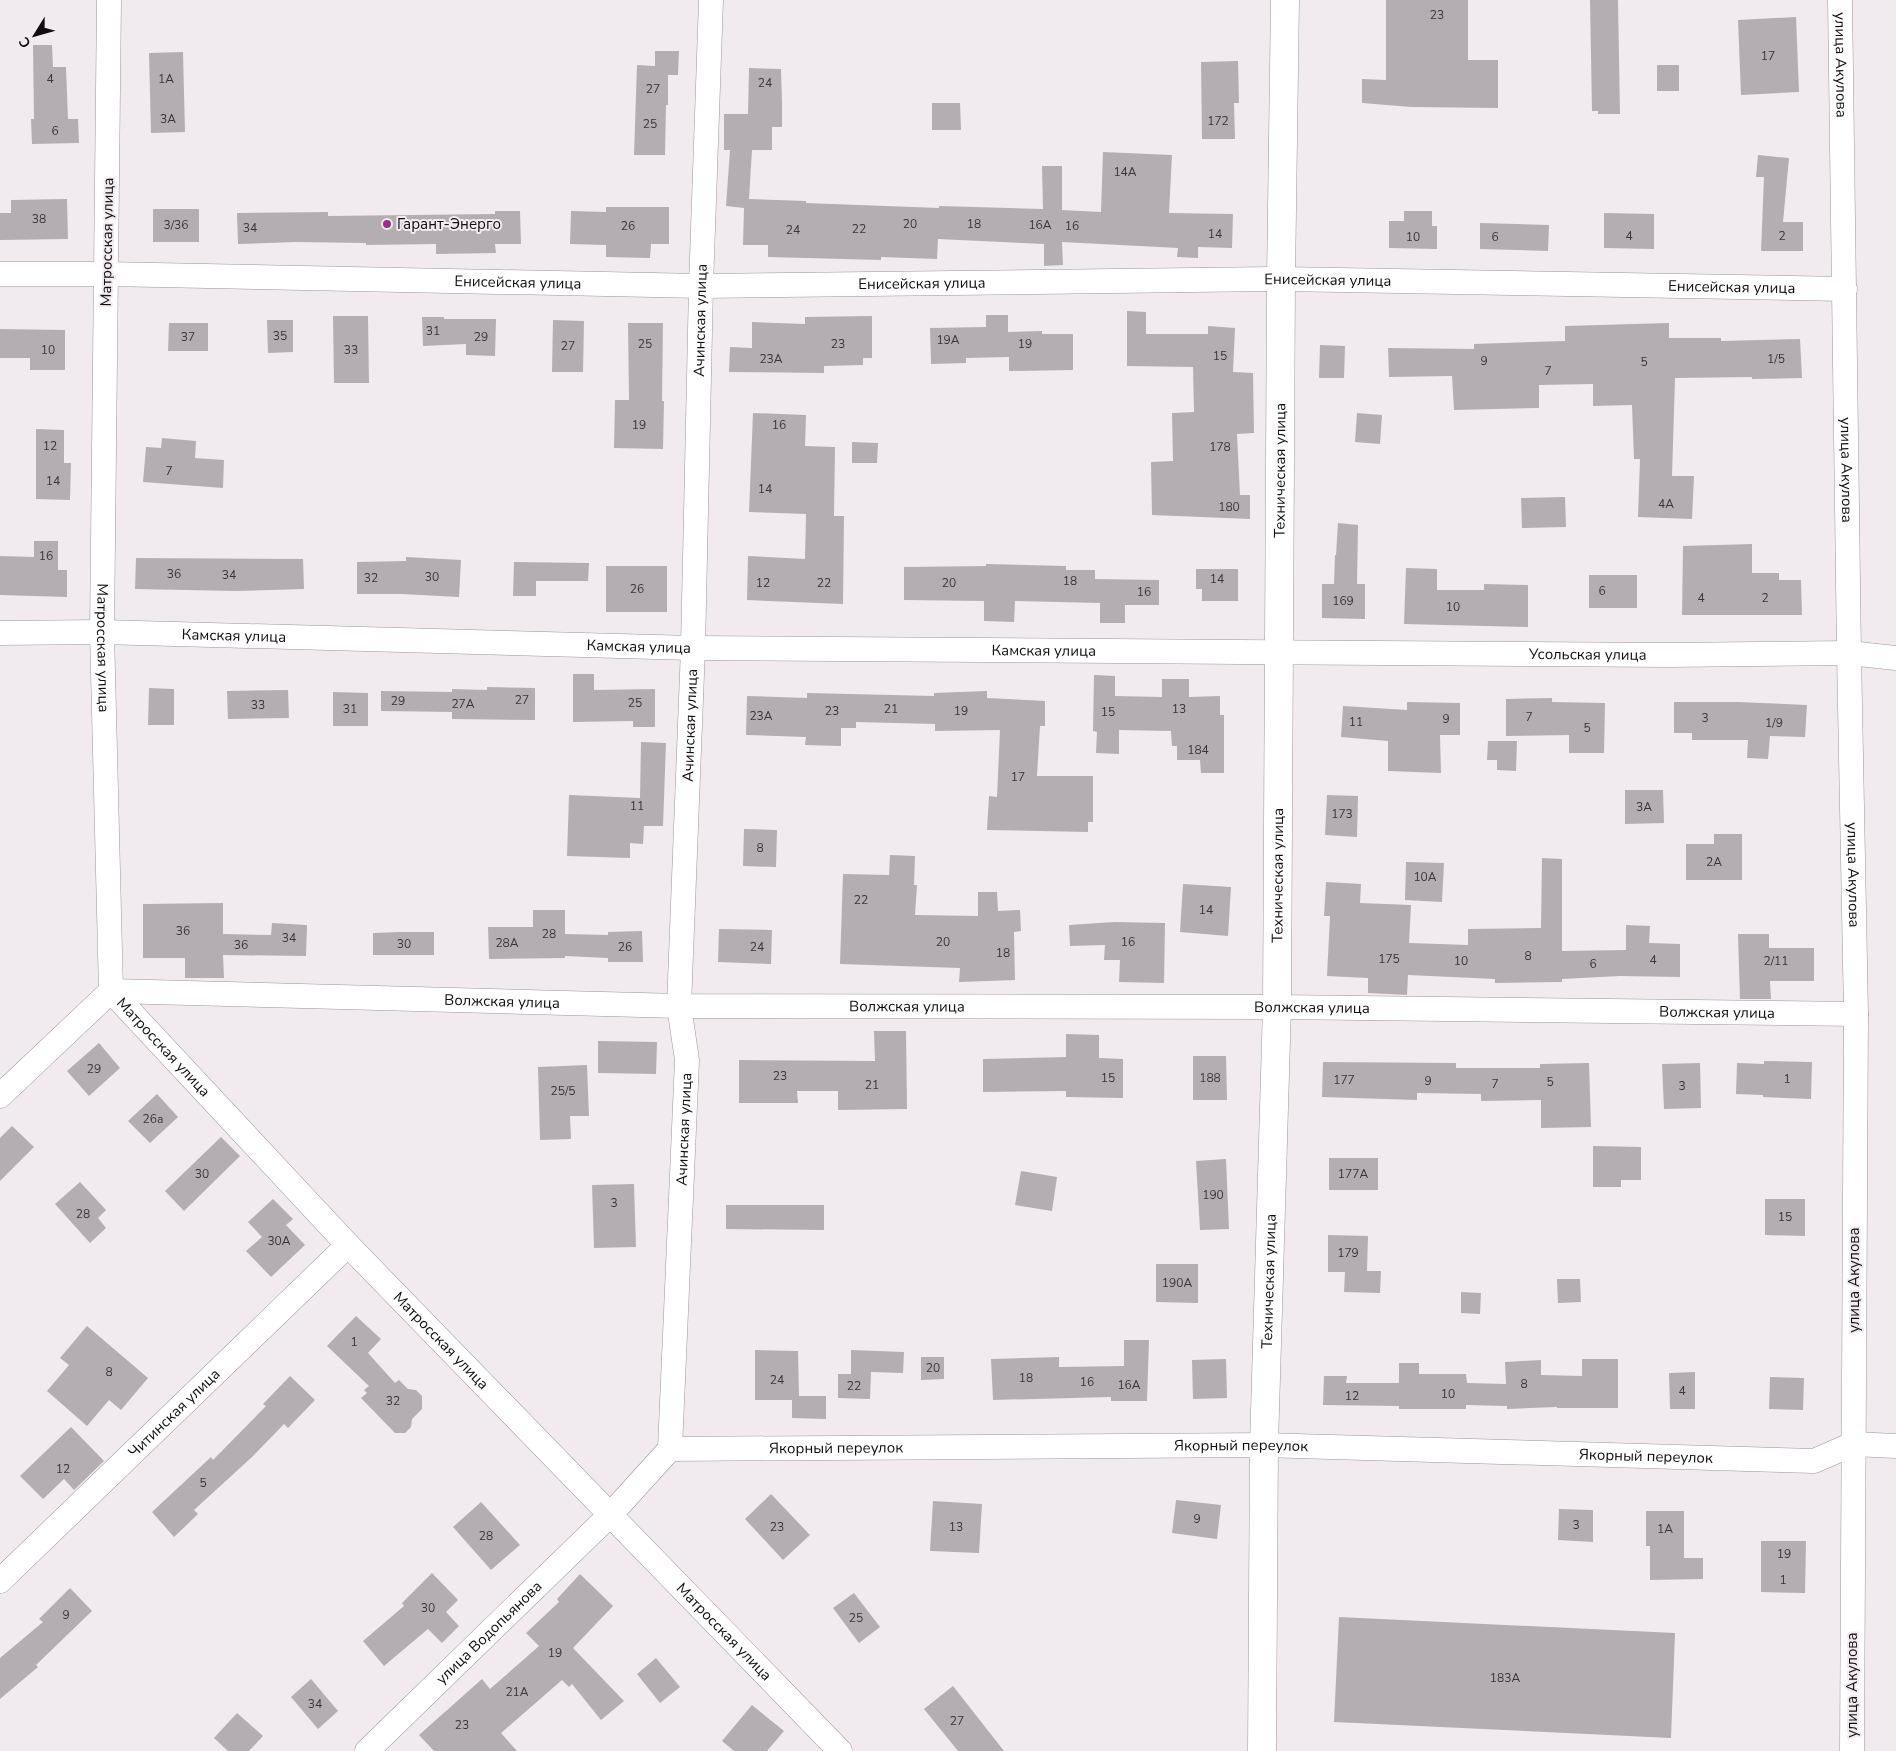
<svg xmlns="http://www.w3.org/2000/svg" width="1896" height="1751" viewBox="0 0 1896 1751" font-family="'Nunito Sans',sans-serif">
<style>
.building{fill:#b4aeb3}
.lines{fill:none;stroke-linecap:round;stroke-linejoin:round}
.street-casing{stroke:#9c969b;stroke-width:25}
.secondary-casing{stroke:#9c969b;stroke-width:29}
.street{stroke:#fff;stroke-width:24}
.secondary{stroke:#fff;stroke-width:28}
.poi-dot{fill:#992e90;stroke:#f1ebf0;stroke-width:2}
.labels{text-anchor:middle;dominant-baseline:central;stroke-width:4;stroke-linejoin:round;paint-order:stroke}
.number-label{font-size:12px;fill:#383538}
.street-label{font-size:15px;fill:#0f0d0f;stroke:#f1ebf0}
.poi-label{font-size:15px;fill:#0f0d0f;stroke:#f1ebf0;text-anchor:start}
</style>
<rect width="100%" height="100%" fill="#f1ebf0"/>
<g class="building">
<path d="M1386,0H1468V60H1498V108L1411,107L1362,103V79L1386,80Z"/>
<path d="M1590,0H1618L1620,114H1598V111H1592Z"/>
<path d="M1796,17L1799,92L1741,95L1738,20Z"/>
<path d="M33,45H52L53,67H66L68,119H78L79,143L32,144L31,119H34Z"/>
<path d="M655,51H679L678,75H668V105H666L665,155H634L637,65L655,66Z"/>
<path d="M183,52L185,132L151,133L149,53Z"/>
<path d="M1238,61L1239,103H1234L1235,139H1202L1201,62Z"/>
<rect x="1657" y="65" width="22" height="26"/>
<path d="M749,68L781,69L782,102V127H772V150H752L749,199L806,201V203L939,208V206L1043,209L1042,166H1062V210L1101,212L1103,152L1172,155L1169,213L1233,214L1232,248L1198,247V258L1177,257L1178,248L1062,242L1063,265L1044,266V244L938,239L937,259L881,257V260L768,257V245H743L744,208L726,206L730,150H724V114H748Z"/>
<path d="M932,103H960L961,130H932Z"/>
<path d="M1758,155L1789,158L1783,222H1803V251H1761L1764,177H1756Z"/>
<path d="M67,199L68,239L0,240V213H11V200Z"/>
<path d="M606,207H669V244H651L650,258L606,257V245L570,244L571,211L606,212Z"/>
<rect x="153" y="209" width="46" height="33"/>
<path d="M495,211H520L521,244H495L496,253L436,254V244L366,245V243L296,242L238,244L237,213L328,212V216L495,214Z"/>
<path d="M1404,211H1432V226H1437V249L1389,248V221H1404Z"/>
<path d="M1604,213L1654,214V249L1604,248Z"/>
<path d="M1480,223L1549,225L1548,251L1480,249Z"/>
<path d="M1127,311L1146,312V334H1208V326L1235,328L1233,372L1253,373L1254,433L1237,434L1240,495H1250V519L1152,515L1151,462L1173,461L1172,413L1194,412L1193,367L1127,366Z"/>
<path d="M986,315H1008V332L1042,331V334H1073V370L1009,371V357L966,358V363L931,364L930,328L986,327Z"/>
<path d="M333,316H368L369,383H334Z"/>
<path d="M872,316V358H863V365L824,366V373L729,372L730,347L752,348V322L805,324V317Z"/>
<path d="M422,317H444V319H496L495,356L466,355V344L423,346Z"/>
<path d="M267,320H293V352L268,353Z"/>
<path d="M553,320L584,321L583,372H552Z"/>
<path d="M169,323H208V351H168Z"/>
<path d="M628,323H663L662,401H664L663,449L614,448L615,400H629Z"/>
<path d="M1669,323V338H1721V341L1800,339L1802,378L1752,379V377L1675,378L1672,476H1694L1692,519L1638,517L1640,459H1634L1632,405L1593,406V384L1539,385V408L1454,410L1452,376L1389,377L1388,348L1474,349V344L1565,341V326Z"/>
<path d="M0,329L65,330V370H30V358H0Z"/>
<path d="M1320,345L1345,346L1344,378H1319Z"/>
<path d="M753,413L806,415L805,446L835,447L834,516H844L843,604L747,600L748,556L805,559L806,514L749,512Z"/>
<path d="M1357,413L1382,415L1380,444L1355,442Z"/>
<path d="M36,429L64,430V463H71L70,500L36,499Z"/>
<path d="M162,438L196,441L195,458L224,460L223,488L143,482L146,447L161,448Z"/>
<path d="M852,442L878,443L877,463H852Z"/>
<path d="M1565,497L1566,527L1522,528L1521,498Z"/>
<path d="M1338,523L1358,525L1357,584H1365V619L1322,618V584H1334L1335,555H1336Z"/>
<path d="M34,541H58V570H67V597L0,595V556L34,557Z"/>
<path d="M1752,544V573H1779V580H1801L1802,615H1682L1683,546Z"/>
<path d="M406,557L461,560L459,597L401,594H357V562L406,561Z"/>
<path d="M136,558L303,559L304,589L236,591L135,589Z"/>
<path d="M514,562L589,563L588,581H536V596H513Z"/>
<path d="M986,564L1066,566V570H1095V579L1159,580V605H1125V623H1100V603L1015,601L1014,622L984,621V601L904,600V567L986,566Z"/>
<rect x="606" y="566" width="61" height="46"/>
<path d="M1406,568L1437,569V590H1484V584L1528,585V627L1404,624Z"/>
<path d="M1196,569H1238V601H1202V589H1196Z"/>
<rect x="1589" y="575" width="48" height="33"/>
<path d="M573,674H594V690L655,689V727H633V721L573,722Z"/>
<path d="M1094,675L1115,676V696L1162,697V679H1189V697L1220,696V715H1224V773H1201L1200,760H1177V746H1172L1171,731L1119,730V754L1096,753L1097,732L1093,731Z"/>
<path d="M487,687L535,688V720L452,719V712L381,711V691L452,692V689L487,690Z"/>
<path d="M149,688L174,689V725H148Z"/>
<path d="M288,690L289,718L228,719L227,691Z"/>
<path d="M987,691V698L1045,701V726H1040L1037,776H1093V822H1088V832L987,830L989,796L997,797L1000,730L935,731V724L856,722V728H841V746L805,745L806,737L746,735L747,696L807,698V693L934,696V693Z"/>
<path d="M333,692L368,693V726H333Z"/>
<path d="M1552,698V702L1605,703L1604,753H1569V735L1506,736V699Z"/>
<path d="M1407,702L1460,703V735H1440L1441,773L1388,771V741L1341,737L1343,706L1407,710Z"/>
<path d="M1674,702H1738L1807,705L1805,737L1770,736L1768,759L1747,758L1748,740H1692V733H1674Z"/>
<path d="M1488,741H1517L1516,771L1497,770V760H1487Z"/>
<path d="M641,742L666,743L663,826H644L643,844L630,843V858L567,856L569,795L640,798Z"/>
<path d="M1625,790H1663L1664,823L1625,824Z"/>
<path d="M1327,795L1358,796L1357,837L1325,835Z"/>
<path d="M744,829L777,830L776,867L743,866Z"/>
<path d="M1714,834H1742V880H1686V844H1714Z"/>
<path d="M890,855L915,856L914,885H917L915,915L978,916V892H997L998,911L1020,910L1021,931L1014,932L1015,980L959,982L960,968L840,964L843,874L889,875Z"/>
<path d="M1542,858L1562,859V951L1626,950V925L1650,926L1649,943L1680,944V977L1620,976L1562,979V982L1495,983V979L1408,975L1407,995L1368,993V978L1327,976L1330,916H1324L1326,882L1361,884L1360,903L1411,905L1409,943L1468,945V929L1541,928Z"/>
<path d="M1406,862L1444,863L1442,902L1405,900Z"/>
<path d="M1183,884L1231,887L1228,936L1180,932Z"/>
<path d="M223,903V934L271,935L272,923L307,925L306,956L223,955L224,978H185V958H143V904Z"/>
<path d="M533,910H565V934L608,935V932L642,931L643,962H608V958L565,956V958L489,959L488,927H533Z"/>
<path d="M1115,922L1165,923L1164,983L1119,982L1120,960H1104L1105,945L1070,946L1069,925Z"/>
<path d="M719,929L772,930L771,964L718,962Z"/>
<path d="M400,932H434V955H373V933Z"/>
<path d="M1738,934H1769V948H1814V981H1770L1771,999H1740Z"/>
<path d="M874,1031H906L907,1109L838,1110V1091H797L798,1103H739V1060L875,1061Z"/>
<path d="M1066,1034L1099,1035V1058L1123,1059V1098L1066,1097V1091L983,1092V1059L1066,1057Z"/>
<path d="M598,1041L657,1042L656,1074L598,1073Z"/>
<path d="M99,1043L120,1068L89,1096L67,1071Z"/>
<path d="M1193,1056H1226L1227,1100H1193Z"/>
<path d="M1764,1061L1812,1062L1811,1099L1763,1097V1095L1736,1094L1737,1063L1764,1064Z"/>
<path d="M1323,1062L1456,1063V1068H1540V1064L1589,1063L1591,1127L1541,1128V1100L1481,1101V1094L1417,1093V1100L1322,1097Z"/>
<path d="M1700,1063L1701,1108L1664,1109L1662,1064Z"/>
<path d="M587,1065L589,1116H570L571,1139L540,1140L538,1067Z"/>
<path d="M157,1094L178,1117L150,1143L128,1121Z"/>
<path d="M12,1126L34,1147L0,1181V1138Z"/>
<path d="M221,1137L240,1156L184,1211L165,1191Z"/>
<path d="M1593,1146L1641,1147V1180H1621V1187H1593Z"/>
<rect x="1329" y="1158" width="49" height="32"/>
<path d="M1226,1159L1229,1229L1200,1230L1196,1161Z"/>
<path d="M1021,1171L1057,1177L1052,1211L1015,1205Z"/>
<path d="M80,1182L106,1210L98,1218L106,1228L90,1243L55,1204Z"/>
<path d="M634,1184L636,1247L594,1248L592,1185Z"/>
<path d="M273,1199L293,1219L286,1225L305,1245L271,1277L246,1251L262,1237L248,1222Z"/>
<path d="M1765,1199H1805V1236L1765,1235Z"/>
<path d="M726,1205H824V1230L726,1229Z"/>
<path d="M1328,1235L1368,1236L1367,1271H1381L1380,1293L1344,1292L1345,1272H1328Z"/>
<path d="M1156,1264H1198V1303L1156,1302Z"/>
<path d="M1557,1279H1580L1581,1302L1558,1303Z"/>
<path d="M1461,1292L1481,1293L1480,1314L1461,1313Z"/>
<path d="M356,1316L381,1339L368,1353L395,1383L399,1380L408,1389L416,1390L422,1396V1409L412,1419L411,1427L405,1433H395L361,1398L367,1393L364,1390L369,1386L327,1346Z"/>
<path d="M87,1326L148,1378L121,1410L109,1400L87,1426L47,1391L69,1365L60,1358Z"/>
<path d="M1124,1340H1149L1147,1401H1111V1397L993,1400L991,1359L1059,1357V1367L1124,1366Z"/>
<path d="M755,1350L798,1351L799,1396H826V1419L792,1418V1400H755Z"/>
<path d="M851,1350L904,1352L903,1373L871,1372L870,1399L838,1398V1374H851Z"/>
<path d="M921,1357H944V1379L921,1380Z"/>
<path d="M1226,1359L1227,1398L1193,1399L1192,1360Z"/>
<path d="M1582,1359H1618V1408H1557V1407L1507,1409V1406L1466,1405V1409H1399V1406L1323,1405L1324,1376H1347L1346,1383H1399V1363H1419V1374H1466L1467,1383L1506,1384L1505,1362L1541,1360V1375L1582,1376Z"/>
<path d="M1695,1372V1409H1670L1669,1373Z"/>
<path d="M290,1376L315,1400L288,1428L284,1424L252,1457L194,1510L198,1514L174,1537L152,1512L211,1457L213,1460L266,1406L263,1404Z"/>
<path d="M1770,1377L1804,1378L1803,1410L1769,1409Z"/>
<path d="M71,1427L104,1461L74,1490L64,1479L43,1499L20,1476Z"/>
<path d="M771,1494L810,1535L783,1560L745,1519Z"/>
<path d="M1176,1500L1221,1505L1217,1539L1172,1533Z"/>
<path d="M933,1501L982,1504L979,1553L930,1551Z"/>
<path d="M481,1502L520,1545L491,1570L453,1527Z"/>
<path d="M1559,1509L1593,1510V1542L1558,1540Z"/>
<path d="M1646,1511H1684V1558H1703V1579L1650,1580V1546H1646Z"/>
<path d="M1761,1541H1806L1805,1593L1761,1592Z"/>
<path d="M432,1573L458,1600L446,1612L459,1626L442,1643L428,1629L384,1666L363,1641L404,1606L402,1603Z"/>
<path d="M580,1574L613,1606L573,1648L624,1701L601,1720L572,1684L569,1687L562,1680L501,1733L517,1751H434L419,1735L482,1679L490,1689L539,1646L526,1633L559,1602L557,1599Z"/>
<path d="M70,1588L92,1611L36,1665L38,1667L0,1699V1658L43,1622L39,1619Z"/>
<path d="M854,1593L880,1627L859,1643L833,1608Z"/>
<path d="M1339,1617L1675,1633L1671,1738L1334,1722Z"/>
<path d="M656,1658L680,1687L660,1703L637,1674Z"/>
<path d="M311,1679L338,1711L318,1729L291,1697Z"/>
<path d="M953,1686L1004,1751H958L924,1709Z"/>
<path d="M752,1705L784,1731L767,1751H734L722,1741Z"/>
<path d="M237,1713L263,1736L249,1751H228L214,1738Z"/>
</g>
<g class="lines">
<g class="street-casing">
<g id="street">
<path id="s1" d="M109,0L102,632L111,991L348,1245L840,1751"/>
<path id="s2" d="M1840,0L1849,653L1856,1014L1852,1751"/>
<path id="s3" d="M0,274H106L701,286L1281,279L1845,289"/>
<path id="s4" d="M0,633L102,632L693,648L1670,655L1849,653L1896,658"/>
<path id="s5" d="M0,1096L111,991L679,1006L1277,1007L1856,1014"/>
<path id="s6" d="M670,1449L687,1060L679,1006L693,648L701,286L711,0"/>
<path id="s7" d="M0,1581L348,1245"/>
<path id="s8" d="M367,1751L611,1514L670,1449L1264,1445L1814,1461L1853,1444L1896,1446"/>
</g>
</g>
<g class="secondary-casing">
<g id="secondary">
<path id="s9" d="M1262,1751L1264,1445L1277,1007L1281,279L1285,0"/>
</g>
</g>
<use href="#street" class="street"/>
<use href="#secondary" class="secondary"/>
</g>
<circle class="poi-dot" cx="387" cy="224" r="5"/>
<g class="labels">
<g class="number-label">
<text x="1437" y="15">23</text>
<text x="1768" y="56">17</text>
<text x="50" y="79">4</text>
<text x="166" y="79">1А</text>
<text x="765" y="83">24</text>
<text x="653" y="89">27</text>
<text x="168" y="119">3А</text>
<text x="1218" y="121">172</text>
<text x="650" y="124">25</text>
<text x="55" y="131">6</text>
<text x="1125" y="172">14А</text>
<text x="39" y="219">38</text>
<text x="910" y="224">20</text>
<text x="974" y="224">18</text>
<text x="176" y="225">3/36</text>
<text x="1040" y="225">16А</text>
<text x="628" y="226">26</text>
<text x="1072" y="226">16</text>
<text x="250" y="228">34</text>
<text x="859" y="229">22</text>
<text x="793" y="230">24</text>
<text x="1215" y="234">14</text>
<text x="1629" y="236">4</text>
<text x="1782" y="236">2</text>
<text x="1413" y="237">10</text>
<text x="1495" y="237">6</text>
<text x="433" y="331">31</text>
<text x="280" y="336">35</text>
<text x="188" y="337">37</text>
<text x="481" y="337">29</text>
<text x="948" y="340">19А</text>
<text x="645" y="344">25</text>
<text x="838" y="344">23</text>
<text x="1025" y="344">19</text>
<text x="568" y="346">27</text>
<text x="48" y="350">10</text>
<text x="351" y="350">33</text>
<text x="1220" y="356">15</text>
<text x="771" y="359">23А</text>
<text x="1776" y="359">1/5</text>
<text x="1484" y="361">9</text>
<text x="1644" y="362">5</text>
<text x="1548" y="371">7</text>
<text x="639" y="425">19</text>
<text x="779" y="425">16</text>
<text x="50" y="446">12</text>
<text x="1220" y="447">178</text>
<text x="169" y="471">7</text>
<text x="53" y="481">14</text>
<text x="765" y="489">14</text>
<text x="1666" y="504">4А</text>
<text x="1229" y="507">180</text>
<text x="46" y="556">16</text>
<text x="174" y="574">36</text>
<text x="229" y="575">34</text>
<text x="432" y="577">30</text>
<text x="371" y="578">32</text>
<text x="1217" y="579">14</text>
<text x="1070" y="581">18</text>
<text x="763" y="583">12</text>
<text x="824" y="583">22</text>
<text x="949" y="583">20</text>
<text x="637" y="589">26</text>
<text x="1602" y="591">6</text>
<text x="1144" y="592">16</text>
<text x="1701" y="598">4</text>
<text x="1765" y="598">2</text>
<text x="1343" y="601">169</text>
<text x="1453" y="607">10</text>
<text x="522" y="700">27</text>
<text x="398" y="701">29</text>
<text x="635" y="703">25</text>
<text x="463" y="704">27А</text>
<text x="258" y="705">33</text>
<text x="350" y="709">31</text>
<text x="891" y="709">21</text>
<text x="1179" y="709">13</text>
<text x="832" y="711">23</text>
<text x="961" y="711">19</text>
<text x="1108" y="712">15</text>
<text x="761" y="716">23А</text>
<text x="1529" y="717">7</text>
<text x="1705" y="718">3</text>
<text x="1446" y="719">9</text>
<text x="1356" y="722">11</text>
<text x="1774" y="723">1/9</text>
<text x="1587" y="728">5</text>
<text x="1198" y="750">184</text>
<text x="1018" y="777">17</text>
<text x="637" y="806">11</text>
<text x="1644" y="807">3А</text>
<text x="1342" y="814">173</text>
<text x="760" y="848">8</text>
<text x="1714" y="862">2А</text>
<text x="1425" y="877">10А</text>
<text x="861" y="900">22</text>
<text x="1206" y="910">14</text>
<text x="183" y="931">36</text>
<text x="549" y="934">28</text>
<text x="289" y="938">34</text>
<text x="943" y="942">20</text>
<text x="1128" y="942">16</text>
<text x="507" y="943">28А</text>
<text x="404" y="944">30</text>
<text x="241" y="945">36</text>
<text x="625" y="947">26</text>
<text x="757" y="947">24</text>
<text x="1003" y="953">18</text>
<text x="1528" y="956">8</text>
<text x="1389" y="959">175</text>
<text x="1653" y="960">4</text>
<text x="1461" y="961">10</text>
<text x="1776" y="961">2/11</text>
<text x="1593" y="964">6</text>
<text x="94" y="1069">29</text>
<text x="780" y="1076">23</text>
<text x="1108" y="1078">15</text>
<text x="1210" y="1078">188</text>
<text x="1787" y="1079">1</text>
<text x="1344" y="1080">177</text>
<text x="1428" y="1081">9</text>
<text x="1550" y="1082">5</text>
<text x="1495" y="1084">7</text>
<text x="872" y="1085">21</text>
<text x="1682" y="1086">3</text>
<text x="563" y="1091">25/5</text>
<text x="153" y="1119">26a</text>
<text x="202" y="1174">30</text>
<text x="1353" y="1174">177А</text>
<text x="1213" y="1195">190</text>
<text x="614" y="1203">3</text>
<text x="83" y="1214">28</text>
<text x="1785" y="1217">15</text>
<text x="279" y="1241">30А</text>
<text x="1348" y="1253">179</text>
<text x="1177" y="1283">190А</text>
<text x="354" y="1342">1</text>
<text x="933" y="1368">20</text>
<text x="109" y="1372">8</text>
<text x="1026" y="1378">18</text>
<text x="777" y="1380">24</text>
<text x="1087" y="1382">16</text>
<text x="1524" y="1384">8</text>
<text x="1129" y="1385">16А</text>
<text x="854" y="1386">22</text>
<text x="1682" y="1391">4</text>
<text x="1448" y="1394">10</text>
<text x="1352" y="1396">12</text>
<text x="393" y="1401">32</text>
<text x="63" y="1469">12</text>
<text x="203" y="1483">5</text>
<text x="1197" y="1519">9</text>
<text x="1576" y="1525">3</text>
<text x="777" y="1527">23</text>
<text x="956" y="1527">13</text>
<text x="1665" y="1529">1А</text>
<text x="486" y="1536">28</text>
<text x="1784" y="1554">19</text>
<text x="1783" y="1580">1</text>
<text x="428" y="1608">30</text>
<text x="66" y="1615">9</text>
<text x="856" y="1618">25</text>
<text x="555" y="1653">19</text>
<text x="1505" y="1678">183А</text>
<text x="517" y="1692">21А</text>
<text x="315" y="1704">34</text>
<text x="957" y="1721">27</text>
<text x="462" y="1725">23</text>
</g>
<g class="street-label">
<text stroke="none"><textPath href="#s2" startOffset="65">улица Акулова</textPath></text>
<text transform="translate(107 242) rotate(-89)">Матросская улица</text>
<text stroke="none"><textPath href="#s3" startOffset="1328">Енисейская улица</textPath></text>
<text stroke="none"><textPath href="#s3" startOffset="518">Енисейская улица</textPath></text>
<text stroke="none"><textPath href="#s3" startOffset="922">Енисейская улица</textPath></text>
<text stroke="none"><textPath href="#s3" startOffset="1732">Енисейская улица</textPath></text>
<text stroke="none"><textPath href="#s6" startOffset="1130">Ачинская улица</textPath></text>
<text stroke="none"><textPath href="#s9" startOffset="1281">Техническая улица</textPath></text>
<text stroke="none"><textPath href="#s2" startOffset="470">улица Акулова</textPath></text>
<text stroke="none"><textPath href="#s4" startOffset="234">Камская улица</textPath></text>
<text stroke="none"><textPath href="#s4" startOffset="639">Камская улица</textPath></text>
<text stroke="none"><textPath href="#s1" startOffset="648">Матросская улица</textPath></text>
<text stroke="none"><textPath href="#s4" startOffset="1044">Камская улица</textPath></text>
<text stroke="none"><textPath href="#s4" startOffset="1588">Усольская улица</textPath></text>
<text stroke="none"><textPath href="#s6" startOffset="725">Ачинская улица</textPath></text>
<text stroke="none"><textPath href="#s2" startOffset="875">улица Акулова</textPath></text>
<text stroke="none"><textPath href="#s9" startOffset="876">Техническая улица</textPath></text>
<text stroke="none"><textPath href="#s5" startOffset="544">Волжская улица</textPath></text>
<text stroke="none"><textPath href="#s5" startOffset="949">Волжская улица</textPath></text>
<text stroke="none"><textPath href="#s5" startOffset="1354">Волжская улица</textPath></text>
<text stroke="none"><textPath href="#s5" startOffset="1759">Волжская улица</textPath></text>
<text stroke="none"><textPath href="#s1" startOffset="1068">Матросская улица</textPath></text>
<text stroke="none"><textPath href="#s6" startOffset="320">Ачинская улица</textPath></text>
<text stroke="none"><textPath href="#s9" startOffset="470">Техническая улица</textPath></text>
<text transform="translate(1854 1280) rotate(-90)">улица Акулова</text>
<text stroke="none"><textPath href="#s1" startOffset="1472">Матросская улица</textPath></text>
<text stroke="none"><textPath href="#s7" startOffset="242">Читинская улица</textPath></text>
<text stroke="none"><textPath href="#s8" startOffset="999">Якорный переулок</textPath></text>
<text stroke="none"><textPath href="#s8" startOffset="594">Якорный переулок</textPath></text>
<text stroke="none"><textPath href="#s8" startOffset="1404">Якорный переулок</textPath></text>
<text stroke="none"><textPath href="#s1" startOffset="1878">Матросская улица</textPath></text>
<text stroke="none"><textPath href="#s8" startOffset="170">улица Водопьянова</textPath></text>
<text transform="translate(1852 1685) rotate(-90)">улица Акулова</text>
</g>
<g class="poi-label">
<text x="397" y="224">Гарант-Энерго</text>
</g>
</g>
<g transform="translate(35 35) rotate(233)" stroke="#f1ebf0" stroke-width="4" paint-order="stroke">
<path d="M0-4L9 19L0 12L-9 19Z" fill="#0f0d0f"/>
<text y="-8" font-size="14" font-weight="bold" text-anchor="middle" fill="#0f0d0f">С</text>
</g>
</svg>
